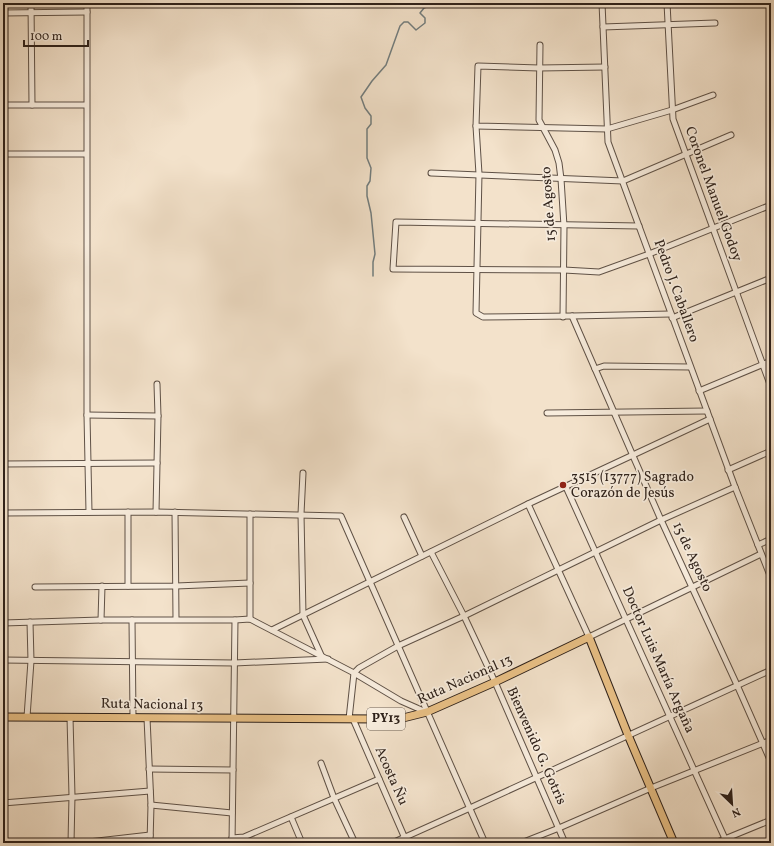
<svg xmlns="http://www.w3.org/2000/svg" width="774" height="846" viewBox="0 0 774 846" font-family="Vollkorn,serif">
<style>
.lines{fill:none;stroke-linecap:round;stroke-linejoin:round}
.stream{stroke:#727d7e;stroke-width:1.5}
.minor-casing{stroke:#5f5146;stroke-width:7}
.highway-casing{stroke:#2e211a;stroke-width:9}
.minor{stroke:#f7ecdd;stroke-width:5}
.highway{stroke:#eac186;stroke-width:7}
.poi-dot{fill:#8f2418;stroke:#f7ecdd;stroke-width:1.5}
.labels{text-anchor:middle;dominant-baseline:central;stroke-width:3.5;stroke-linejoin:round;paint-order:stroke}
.shield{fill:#f7ecdd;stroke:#6a5e54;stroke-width:1}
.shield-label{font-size:13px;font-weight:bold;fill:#2e211a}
.street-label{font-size:14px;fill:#2e211a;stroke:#f7ecdd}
.poi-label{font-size:14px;fill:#2e211a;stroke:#f7ecdd;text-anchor:start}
</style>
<rect width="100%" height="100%" fill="#f3e2cb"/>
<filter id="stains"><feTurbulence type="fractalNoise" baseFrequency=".005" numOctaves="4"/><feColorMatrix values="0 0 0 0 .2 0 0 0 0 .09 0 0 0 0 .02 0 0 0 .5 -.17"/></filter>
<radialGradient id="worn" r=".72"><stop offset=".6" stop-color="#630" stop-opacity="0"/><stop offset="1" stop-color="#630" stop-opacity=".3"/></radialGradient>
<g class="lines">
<path class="stream" d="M373,276V262L375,254L371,213L367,196V186L370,181L371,168L367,158V129L371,124V116L365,108L361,97L372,81L386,65L400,26L404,22H408L416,30L425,23V18L420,13L424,8L429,6L439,3"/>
<g class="minor-casing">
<g id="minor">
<path d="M31,3L32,105"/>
<path d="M87,3V415L89,512"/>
<path d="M602,3L608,142L735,487L771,578"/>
<path d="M667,3L673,119L771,387"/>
<path d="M3,13L87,12"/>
<path d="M603,27L715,23"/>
<path d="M540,45L539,120L555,150L559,163L561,179L564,226L563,317"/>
<path d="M605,67L539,68L478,66L476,126L607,129L672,110L713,95"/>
<path d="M3,105H86"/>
<path d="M476,126L479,174L476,313L483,317L572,316L671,314"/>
<path d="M3,154H86"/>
<path d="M431,173L623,181L731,135"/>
<path d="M639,226L396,222L393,269L564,270L599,272L649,254L771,205"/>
<path d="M572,316L661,520L737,685L771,762"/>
<path d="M672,318L771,278"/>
<path d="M595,369L604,366L690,367"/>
<path d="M699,391L771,361"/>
<path d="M547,413L707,411"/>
<path d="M87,415L158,416"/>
<path d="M3,464L157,463"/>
<path d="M728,470L771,451"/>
<path d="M303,473L301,514L303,615L321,655"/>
<path d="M566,487L727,843"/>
<path d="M528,504L589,637L761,554"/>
<path d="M156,512L158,416L157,384"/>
<path d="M175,512L176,619"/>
<path d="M3,513L156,512L341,516L485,843"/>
<path d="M250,514V619"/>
<path d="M404,517L422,556"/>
<path d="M758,545L771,539"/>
<path d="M431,552L464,616L495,682L565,843"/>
<path d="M128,586V512"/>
<path d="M35,587L176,586L250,583"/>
<path d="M101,620L102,586"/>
<path d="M132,620L133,718"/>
<path d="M3,623L101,620H235L250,619L354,673L401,701L426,712"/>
<path d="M272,630L528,504L710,419"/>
<path d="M3,660L234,663L328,659"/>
<path d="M27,717L31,661L30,622"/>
<path d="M70,717L72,796L71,843"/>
<path d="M147,718L151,805L150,843"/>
<path d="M349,719L354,673L359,668L398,646L464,616L661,520L735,487"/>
<path d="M353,719L407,843"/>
<path d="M321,763L334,798L355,843"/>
<path d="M149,769L233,770"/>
<path d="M3,803L150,791"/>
<path d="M151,805L232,813"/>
<path d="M291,817L302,843"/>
<path d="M232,838L244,837L379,779"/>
<path d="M80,843L150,835"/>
<path d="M232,843L235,620"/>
<path d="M392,843L470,808L771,670"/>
<path d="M521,843L559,828L651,788L771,740"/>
<path d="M715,843L771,820"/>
</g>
</g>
<g class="highway-casing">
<path id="highway" d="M3,717L380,719L403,718L427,712L495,682L589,637L628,735L674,843"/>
</g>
<use href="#minor" class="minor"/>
<use href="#highway" class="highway"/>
</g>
<circle class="poi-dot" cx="563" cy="485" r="4"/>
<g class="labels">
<rect class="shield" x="367" y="708" width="38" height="22" rx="3"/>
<g class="shield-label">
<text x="386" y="719">PY13</text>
</g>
<g class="street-label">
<text transform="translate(713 194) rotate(70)">Coronel Manuel Godoy</text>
<text transform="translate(549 204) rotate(-94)">15 de Agosto</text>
<text transform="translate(676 291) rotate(70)">Pedro J. Caballero</text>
<text transform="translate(692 557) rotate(65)">15 de Agosto</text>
<text transform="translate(658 660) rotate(66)">Doctor Luis María Argaña</text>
<text transform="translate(465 680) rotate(-24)">Ruta Nacional 13</text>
<text transform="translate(152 705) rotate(1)">Ruta Nacional 13</text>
<text transform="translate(536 746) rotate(66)">Bienvenido G. Gotris</text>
<text transform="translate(391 776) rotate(66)">Acosta Ñu</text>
</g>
<g class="poi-label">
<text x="571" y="477">3515 (13777) Sagrado<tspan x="571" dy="16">Corazón de Jesús</tspan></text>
</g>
</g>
<rect width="774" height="846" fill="none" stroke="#f3e2cb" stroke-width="16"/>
<rect x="4" y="4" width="766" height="838" fill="none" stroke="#2e211a" stroke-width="2"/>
<rect x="8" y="8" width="758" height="830" fill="none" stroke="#2e211a"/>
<g transform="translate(732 804) rotate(155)" stroke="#f7ecdd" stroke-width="3" paint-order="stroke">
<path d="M0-3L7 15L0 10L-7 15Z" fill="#2e211a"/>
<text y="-6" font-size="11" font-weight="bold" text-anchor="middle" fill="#2e211a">N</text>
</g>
<path d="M24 40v6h64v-6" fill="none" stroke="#2e211a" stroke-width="2"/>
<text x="30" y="40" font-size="12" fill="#2e211a" stroke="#f7ecdd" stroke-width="3" paint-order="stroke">100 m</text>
<rect width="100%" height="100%" filter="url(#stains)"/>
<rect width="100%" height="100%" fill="url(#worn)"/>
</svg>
